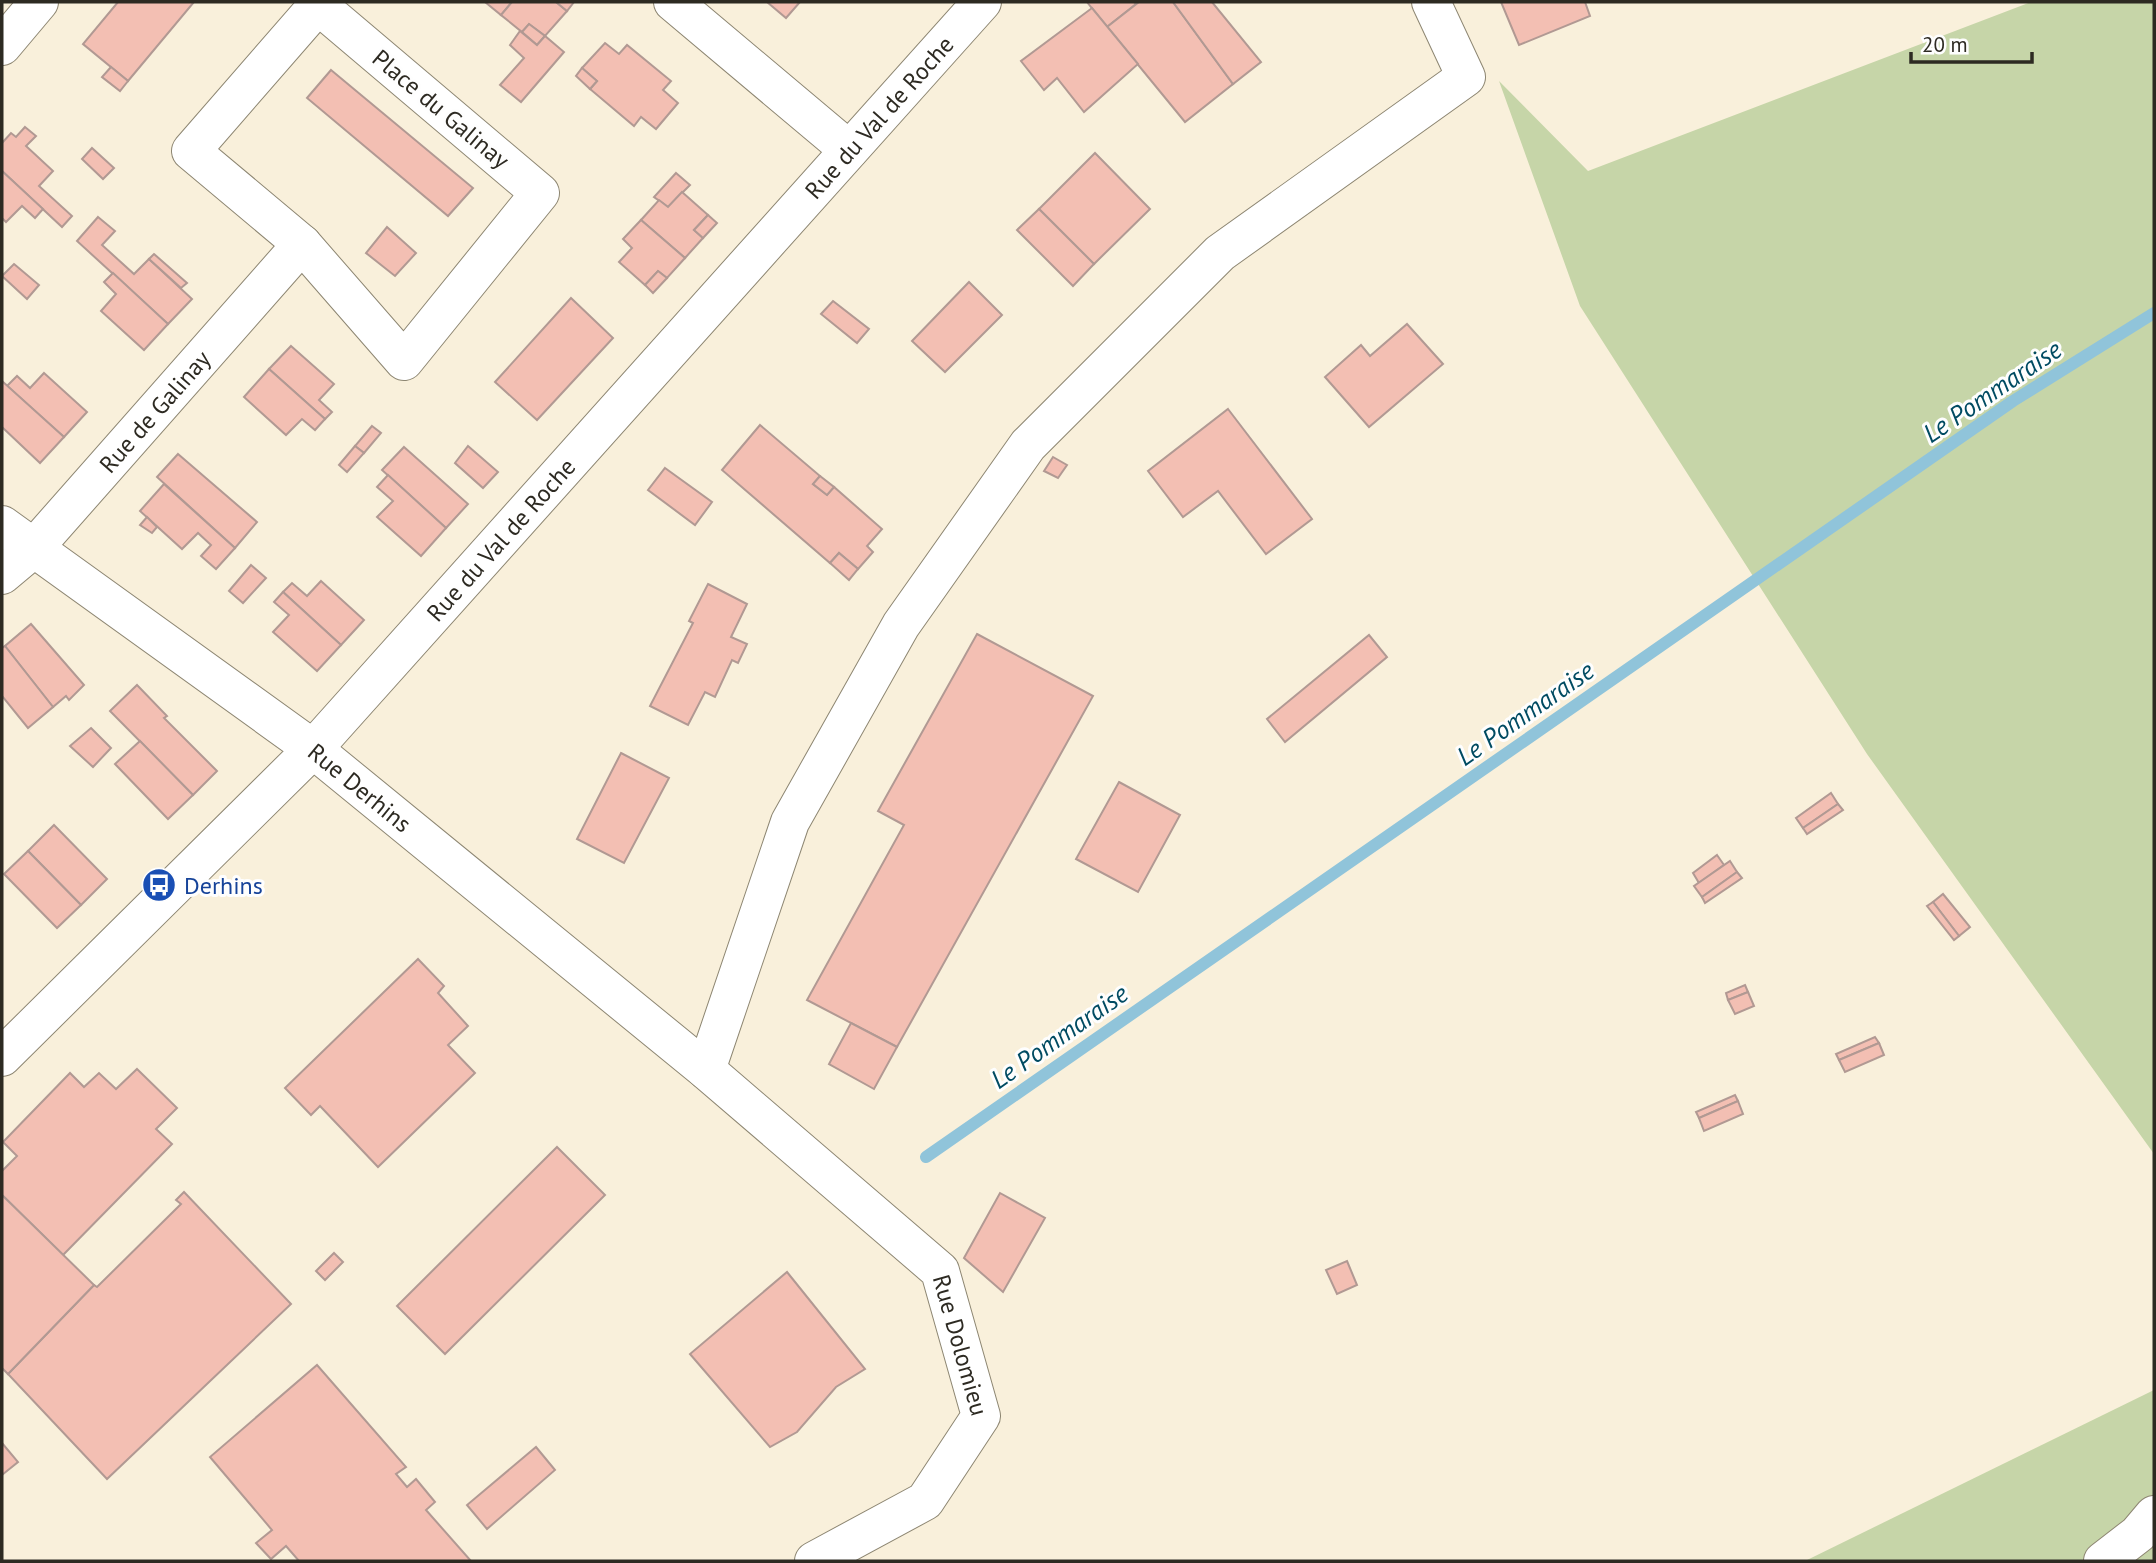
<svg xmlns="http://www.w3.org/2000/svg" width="2156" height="1563" viewBox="0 0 2156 1563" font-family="'PT Sans',sans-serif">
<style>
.green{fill:#c6d5a8}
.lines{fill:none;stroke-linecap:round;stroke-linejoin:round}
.stream{stroke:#90c4da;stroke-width:12}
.building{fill:#f3bfb3;stroke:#b19993;stroke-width:2}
.minor-casing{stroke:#8d8672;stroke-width:40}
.minor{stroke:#fff;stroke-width:38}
.labels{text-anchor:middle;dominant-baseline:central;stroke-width:6;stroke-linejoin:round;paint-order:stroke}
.street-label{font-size:24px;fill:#2d2a22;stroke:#fefefe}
.transit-label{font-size:24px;fill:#164399;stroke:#fefefe;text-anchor:start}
.water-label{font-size:26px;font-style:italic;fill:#004b62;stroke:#fefefe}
</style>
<rect width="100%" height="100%" fill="#f9f0db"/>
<g class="green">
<path d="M2031,2H2154V1154L1867,754L1580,306L1499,81L1588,171Z"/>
<path d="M2154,1390V1561H1805Z"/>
</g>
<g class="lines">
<path class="stream" d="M926,1157L2013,401L2154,313"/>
</g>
<g class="building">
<path d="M118,2H194L128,81L83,44Z"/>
<path d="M485,2H512L501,15Z"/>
<path d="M512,2H556L567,11L545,36L529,24L522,32L501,15Z"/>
<path d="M556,2H574L567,11Z"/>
<path d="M767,2H800L786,18Z"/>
<path d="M1087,2H1134L1136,4L1107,27Z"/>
<path d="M1139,2H1173L1233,84L1185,122L1107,27Z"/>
<path d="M1173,2H1212L1261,62L1233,84Z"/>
<path d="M1501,2H1585L1590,16L1519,45Z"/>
<path d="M1092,8L1138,64L1084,112L1057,78L1044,90L1021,61Z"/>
<path d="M529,24L545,36L537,45L522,32Z"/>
<path d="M520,31L537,45L545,36L564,52L521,102L500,85L524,58L510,45Z"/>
<path d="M605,43L619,54L627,45L671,81L663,90L678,103L656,129L641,117L634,126L590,89L597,81L582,68Z"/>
<path d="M111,67L128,81L120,91L102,77Z"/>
<path d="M582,68L597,81L590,89L576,76Z"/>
<path d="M331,70L473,188L448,216L307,98Z"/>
<path d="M25,127L36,136L26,146L53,171L39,186L72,216L62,227L2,171V143L11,133L16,137Z"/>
<path d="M92,148L114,168L103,179L82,159Z"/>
<path d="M1095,153L1150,209L1094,264L1039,209Z"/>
<path d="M2,171L43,209L35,218L22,206L6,222L2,218Z"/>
<path d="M676,173L690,185L668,207L654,197Z"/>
<path d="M682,192L708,215L694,230L703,238L685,258L641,220L659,200L668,207Z"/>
<path d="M1039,209L1094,264L1073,286L1017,230Z"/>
<path d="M708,215L717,223L703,238L694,230Z"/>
<path d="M98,217L115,231L102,245L134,274L149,259L192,299L168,324L77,241Z"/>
<path d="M641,220L685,258L667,278L658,271L645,285L619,262L632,248L623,239Z"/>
<path d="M387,227L416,253L395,276L366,253Z"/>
<path d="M154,254L187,283L181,288L149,259Z"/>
<path d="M14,264L39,285L27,299L2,276Z"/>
<path d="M658,271L667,278L653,293L645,285Z"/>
<path d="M113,273L168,324L144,350L101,311L116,294L104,282Z"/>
<path d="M969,282L1002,315L945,372L912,341Z"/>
<path d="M571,298L613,338L537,420L495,382Z"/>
<path d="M833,301L869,329L857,343L821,314Z"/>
<path d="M1407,324L1443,364L1369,427L1325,377L1361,345L1370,356Z"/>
<path d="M291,346L334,384L319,400L332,412L325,419L269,369Z"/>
<path d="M269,369L325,419L315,430L302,419L286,435L244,397Z"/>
<path d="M44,373L87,412L64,437L7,386L17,376L30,388Z"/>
<path d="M2,381L64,437L40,463L2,427Z"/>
<path d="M1228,409L1312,519L1266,554L1218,491L1183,517L1148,471Z"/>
<path d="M760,425L820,476L813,484L827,495L834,487L882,529L867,546L873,552L858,569L839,553L830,563L722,470Z"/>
<path d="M372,426L381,433L364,453L355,446Z"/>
<path d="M355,446L364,453L347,472L339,465Z"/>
<path d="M468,446L498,472L483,488L455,463Z"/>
<path d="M404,447L468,504L446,528L382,470Z"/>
<path d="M178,454L257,522L235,548L157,477Z"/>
<path d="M1053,457L1067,465L1058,478L1044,471Z"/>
<path d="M665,468L712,502L695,525L648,490Z"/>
<path d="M388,475L446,528L421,556L377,517L393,501L377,487Z"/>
<path d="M820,476L834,487L827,495L813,484Z"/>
<path d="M164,484L235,548L216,569L201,556L211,545L198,533L182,549L140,511Z"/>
<path d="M147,517L157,527L152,533L140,525Z"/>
<path d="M839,553L858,569L849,580L830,563Z"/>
<path d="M251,565L266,578L243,603L229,591Z"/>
<path d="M321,581L364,620L341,645L283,592L292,583L307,596Z"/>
<path d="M708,584L747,604L731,637L747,644L738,663L732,660L715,697L705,692L688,725L650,706L693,623L689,621Z"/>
<path d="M283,592L341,645L317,671L273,632L289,615L274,602Z"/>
<path d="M31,624L84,685L69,700L66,696L53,707L5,646Z"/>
<path d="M977,634L1093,696L897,1047L807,1000L904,825L878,811Z"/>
<path d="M1369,635L1387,657L1285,742L1267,719Z"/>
<path d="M5,646L53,707L28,728L2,696V648Z"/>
<path d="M137,685L167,716L164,718L217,771L193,795L110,711Z"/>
<path d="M91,728L111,748L93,767L70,746Z"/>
<path d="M140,741L193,795L168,819L115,764Z"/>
<path d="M621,753L669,778L624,863L577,839Z"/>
<path d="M1119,782L1180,815L1138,892L1076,859Z"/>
<path d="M1831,793L1838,804L1803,828L1796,818Z"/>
<path d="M1838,804L1843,810L1807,834L1803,828Z"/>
<path d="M54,825L107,879L81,905L28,851Z"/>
<path d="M28,851L81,905L57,928L4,874Z"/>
<path d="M1717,855L1724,865L1699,883L1693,873Z"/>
<path d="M1730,861L1737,872L1702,897L1694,886Z"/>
<path d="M1737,872L1742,878L1705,903L1702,897Z"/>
<path d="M1943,894L1970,927L1959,936L1933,902Z"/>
<path d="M1933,902L1959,936L1954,940L1927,906Z"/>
<path d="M418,959L444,986L438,993L468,1026L448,1045L475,1073L378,1167L320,1106L311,1115L285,1088Z"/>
<path d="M1745,985L1748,992L1728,1000L1726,993Z"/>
<path d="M1748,992L1754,1006L1735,1014L1728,1000Z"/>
<path d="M851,1023L897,1047L874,1089L829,1064Z"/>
<path d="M1875,1037L1879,1043L1839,1060L1836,1054Z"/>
<path d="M1879,1043L1884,1055L1845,1072L1839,1060Z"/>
<path d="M137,1069L177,1108L156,1129L172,1144L63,1255L2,1195V1171L17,1156L3,1142L70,1073L84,1087L99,1073L116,1089Z"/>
<path d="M1735,1095L1738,1101L1699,1118L1696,1112Z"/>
<path d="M1738,1101L1743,1114L1704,1131L1699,1118Z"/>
<path d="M557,1147L605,1195L445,1354L397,1306Z"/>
<path d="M184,1192L291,1304L107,1479L8,1374L94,1285L97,1287L181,1204L176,1200Z"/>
<path d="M1000,1193L1045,1218L1003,1292L964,1258Z"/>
<path d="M2,1195L94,1285L8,1374L2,1368Z"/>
<path d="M334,1253L343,1262L325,1280L316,1271Z"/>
<path d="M1347,1261L1357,1285L1337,1294L1326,1270Z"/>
<path d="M787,1272L865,1369L836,1387L797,1432L770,1447L690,1354Z"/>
<path d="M317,1365L406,1467L396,1474L407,1487L416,1479L435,1502L426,1510L471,1561H299L286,1546L271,1559L256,1543L272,1530L210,1457Z"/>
<path d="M2,1443L18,1462L2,1475Z"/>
<path d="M536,1447L555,1470L487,1529L467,1505Z"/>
</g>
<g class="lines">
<g class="minor-casing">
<g id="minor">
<path d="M673,2L849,150"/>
<path d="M318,5L540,193L404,361L302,244L191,151Z"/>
<path d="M2,46L39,2"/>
<path id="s1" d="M2,525L313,749L706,1070L940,1271L981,1416L925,1501L814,1561"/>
<path id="s2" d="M2,575L33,549L302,244"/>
<path id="s3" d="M2,1057L313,749L982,2"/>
<path d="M706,1070L790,822L901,625L1028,445L1220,253L1466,77L1431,2"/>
<path d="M2103,1561L2138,1534L2154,1515"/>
</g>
</g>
<use href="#minor" class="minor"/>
</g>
<defs>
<g id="bus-disc" transform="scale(1.75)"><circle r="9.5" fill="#1a4fb4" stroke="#fefefe"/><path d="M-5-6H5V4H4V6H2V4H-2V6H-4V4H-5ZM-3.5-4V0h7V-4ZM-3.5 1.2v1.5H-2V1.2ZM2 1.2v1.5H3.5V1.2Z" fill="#fff"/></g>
</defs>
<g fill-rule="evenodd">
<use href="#bus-disc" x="159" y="885"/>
</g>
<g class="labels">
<g class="street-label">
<text transform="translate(441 109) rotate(40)">Place du Galinay</text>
<text stroke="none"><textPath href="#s3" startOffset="1286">Rue du Val de Roche</textPath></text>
<text stroke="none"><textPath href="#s2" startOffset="224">Rue de Galinay</textPath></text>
<text stroke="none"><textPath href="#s3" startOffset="719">Rue du Val de Roche</textPath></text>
<text stroke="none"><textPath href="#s1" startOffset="444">Rue Derhins</textPath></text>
<text stroke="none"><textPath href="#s1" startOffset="1276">Rue Dolomieu</textPath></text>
</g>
<g class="transit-label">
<text x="184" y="885">Derhins</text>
</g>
<g class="water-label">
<text transform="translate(1992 391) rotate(-34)">Le Pommaraise</text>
<text transform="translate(1525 713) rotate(-35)">Le Pommaraise</text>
<text transform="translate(1059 1036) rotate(-35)">Le Pommaraise</text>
</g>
</g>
<rect width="2156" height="1563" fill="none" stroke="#2d2a22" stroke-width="7"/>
<path d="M1911 52v10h121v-10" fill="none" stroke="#2d2a22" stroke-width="3.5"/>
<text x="1922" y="52" font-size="21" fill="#2d2a22" stroke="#fefefe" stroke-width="5" paint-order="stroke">20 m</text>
</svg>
